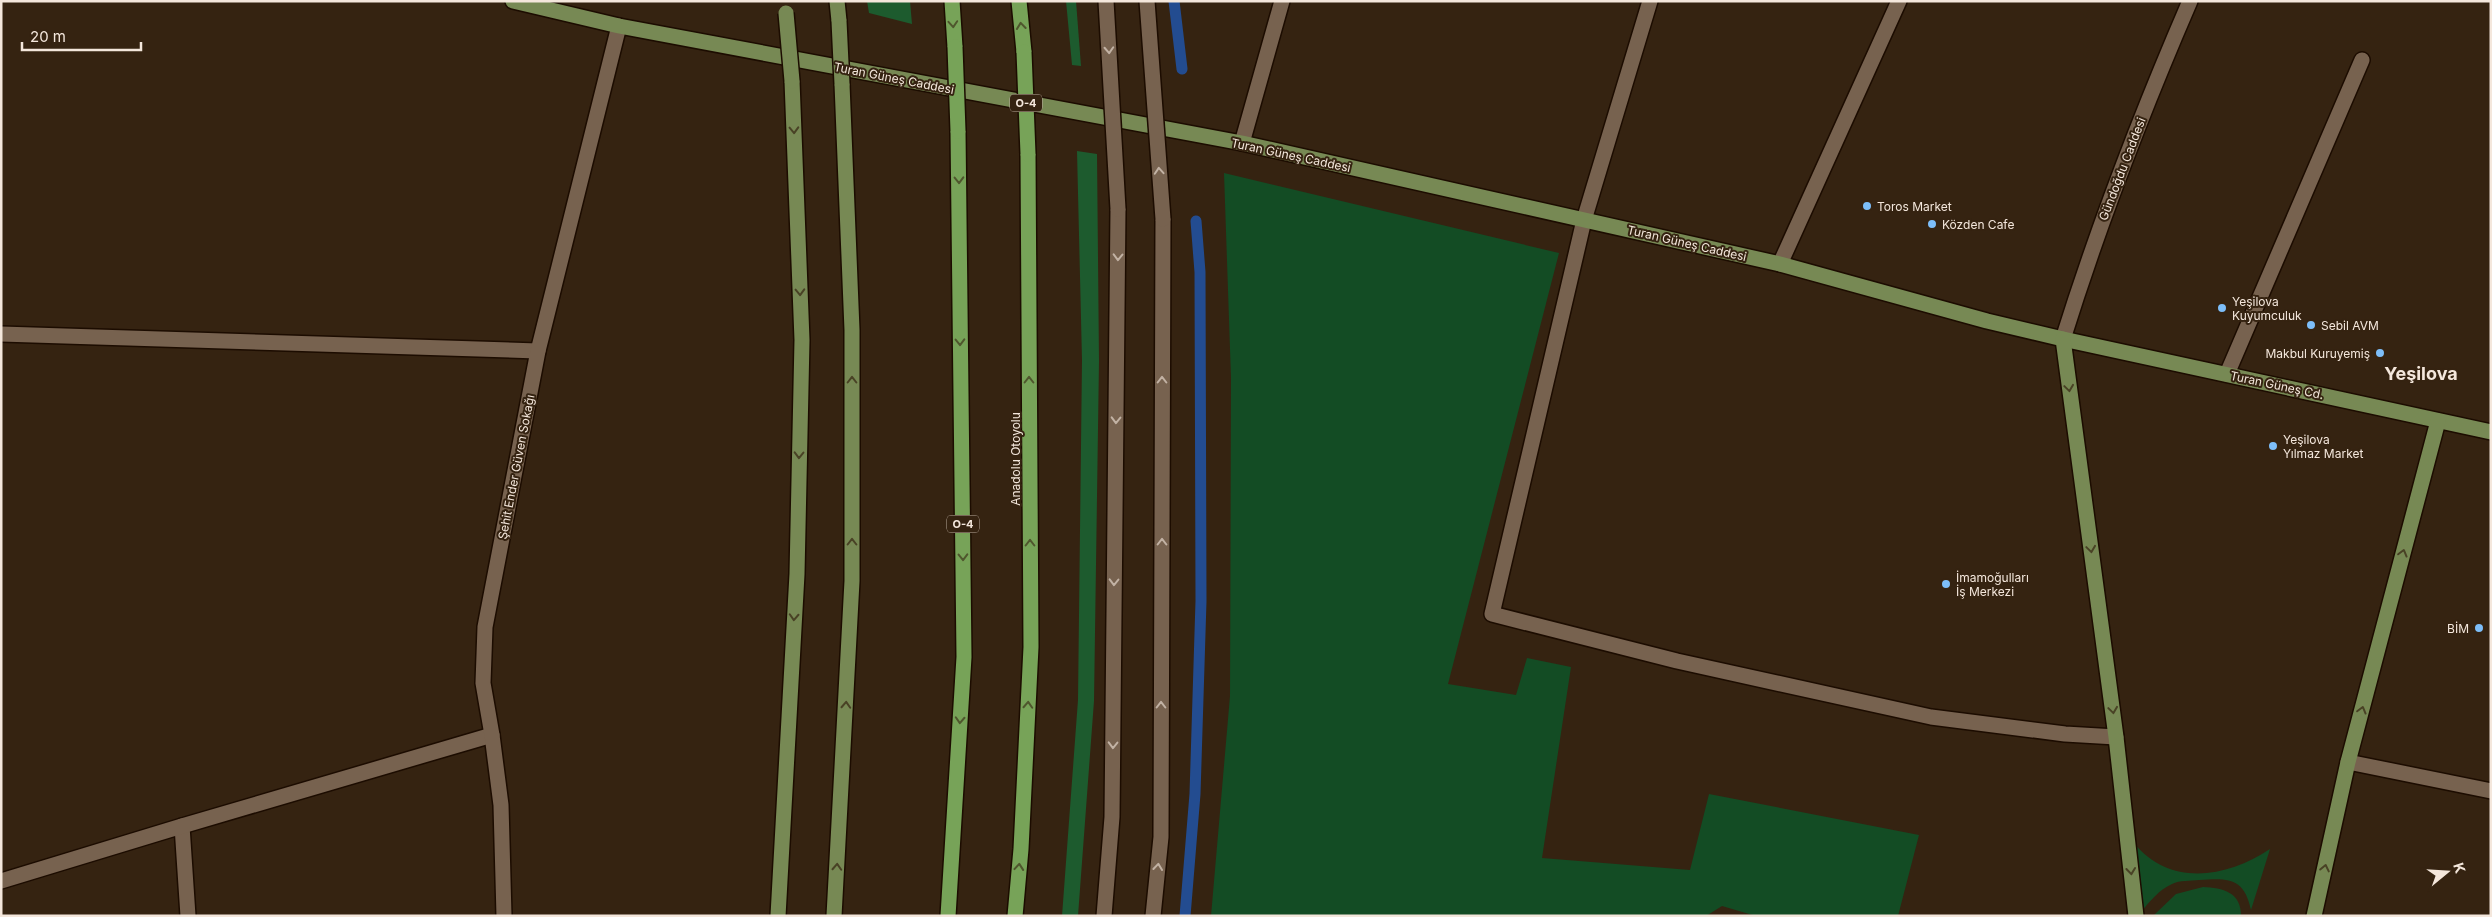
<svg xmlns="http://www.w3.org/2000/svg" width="2492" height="917" viewBox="0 0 2492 917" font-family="Inter,sans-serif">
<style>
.green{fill:#134c24}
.forest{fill:#1d5b2e}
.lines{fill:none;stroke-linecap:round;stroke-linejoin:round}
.stream{stroke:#234c90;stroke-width:11}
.service-casing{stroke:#1c0c00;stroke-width:18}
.minor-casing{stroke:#1c0c00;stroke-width:18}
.tertiary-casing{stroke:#1c0c00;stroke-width:18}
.primary-casing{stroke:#1c0c00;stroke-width:18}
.motorway-casing{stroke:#1c0c00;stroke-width:18}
.service{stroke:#77624f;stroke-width:15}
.minor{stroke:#77624f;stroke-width:15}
.tertiary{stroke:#77624f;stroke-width:15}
.primary{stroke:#778954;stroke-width:15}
.motorway{stroke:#77a358;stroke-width:15}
.tertiary-bridge-casing{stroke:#1c0c00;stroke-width:18;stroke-linecap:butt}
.primary-bridge-casing{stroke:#1c0c00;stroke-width:18;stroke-linecap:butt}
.motorway-bridge-casing{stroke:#1c0c00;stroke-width:18;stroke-linecap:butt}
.tertiary-bridge{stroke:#77624f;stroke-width:15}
.primary-bridge{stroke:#778954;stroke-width:15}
.motorway-bridge{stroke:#77a358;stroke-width:15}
.oneway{stroke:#4f562d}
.oneway2{stroke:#c2b2a4}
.oneway3{stroke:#494225}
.poi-dot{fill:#7dbef9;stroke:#352311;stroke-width:2}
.labels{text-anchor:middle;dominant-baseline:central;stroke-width:4;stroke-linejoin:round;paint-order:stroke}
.shield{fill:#352311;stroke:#bbac9f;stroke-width:1}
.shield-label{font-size:11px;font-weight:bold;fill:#f4e7dc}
.street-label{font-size:12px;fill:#f4e7dc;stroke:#352311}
.poi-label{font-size:12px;fill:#f4e7dc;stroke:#352311;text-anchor:start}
.district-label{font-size:18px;font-weight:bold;fill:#f4e7dc;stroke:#352311}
</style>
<rect width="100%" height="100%" fill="#352311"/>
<g class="green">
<path d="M1224,173L1559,253L1448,684L1516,695L1527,658L1571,667L1542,858L1690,870L1709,794L1919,835L1898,916H1756L1722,906L1706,916H1211L1230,696L1231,378Z"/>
<path d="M2134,843C2169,887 2227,878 2270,849L2251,910C2244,877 2228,878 2199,880C2190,881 2180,880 2172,884C2159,890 2150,901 2141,912Z"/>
<path d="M2203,887C2223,888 2241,892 2241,916H2153L2176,894Z"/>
</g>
<g class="forest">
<path d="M867,1H910L912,24L869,13Z"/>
<path d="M1066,1H1076L1081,66L1072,65Z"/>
<path d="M1077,151L1097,154L1099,361L1094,701L1078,916H1062L1078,700L1082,360Z"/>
</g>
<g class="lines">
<g class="stream">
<path d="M1174,1L1182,69"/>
<path d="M1185,916L1195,794L1201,601L1200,272L1196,221"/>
</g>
<g class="service-casing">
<path id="service" d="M2227,374L2362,60"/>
</g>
<g class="minor-casing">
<g id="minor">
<path d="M1650,1L1584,220L1492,614L1677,661L1931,717L2065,734L2116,737"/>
<path d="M1242,143L1282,1"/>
<path d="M1780,264L1899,1"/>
<path d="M1,334L538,351"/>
<path d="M2348,762L2491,791"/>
<path d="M182,826L188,916"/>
<path d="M1,881L182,826L492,735"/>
<path d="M504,916L501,805L492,735L483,683L485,627L538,351L619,26"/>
</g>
</g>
<g class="tertiary-casing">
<g id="tertiary">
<path d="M2063,339C2099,224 2142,112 2190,1"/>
<path d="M1104,916L1112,817L1118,209"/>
<path d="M1153,916L1161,837L1163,219"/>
</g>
</g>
<g class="primary-casing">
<g id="primary">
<path d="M513,1L619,26L1242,143L1780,264L1987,321L2063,339L2491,432"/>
<path d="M837,1L839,21"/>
<path d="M2063,339L2116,737L2136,916"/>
<path d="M778,916L797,574L802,340L792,81"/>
<path d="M834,916L852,581V330L842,84"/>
<path d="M2314,916L2348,762L2438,421"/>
</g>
</g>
<g class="motorway-casing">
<g id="motorway">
<path d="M952,1L955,47"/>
<path d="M1019,1L1024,52"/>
<path d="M948,916L964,657L958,131"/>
<path d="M1015,916L1021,849L1031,647L1028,154"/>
</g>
</g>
<use href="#service" class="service"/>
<use href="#minor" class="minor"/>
<use href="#tertiary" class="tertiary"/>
<use href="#primary" class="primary"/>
<use href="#motorway" class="motorway"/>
<g class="tertiary-bridge-casing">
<g id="tertiary-bridge">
<path d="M1106,1L1118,209"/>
<path d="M1147,1L1163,219"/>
</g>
</g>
<g class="primary-bridge-casing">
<g id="primary-bridge">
<path d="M786,13L792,81"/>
<path d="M839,21L842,84"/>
</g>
</g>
<g class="motorway-bridge-casing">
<g id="motorway-bridge">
<path d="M955,47L958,131"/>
<path d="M1024,52L1028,154"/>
</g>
</g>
<use href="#tertiary-bridge" class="tertiary-bridge"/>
<use href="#primary-bridge" class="primary-bridge"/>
<use href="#motorway-bridge" class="motorway-bridge"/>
</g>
<defs><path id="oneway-chevron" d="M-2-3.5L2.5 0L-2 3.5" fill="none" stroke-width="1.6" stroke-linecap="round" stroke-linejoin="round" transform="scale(1.25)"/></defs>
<g class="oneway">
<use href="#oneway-chevron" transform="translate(953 24) rotate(86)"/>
<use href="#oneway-chevron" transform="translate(1021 26) rotate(-96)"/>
<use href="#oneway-chevron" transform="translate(959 180) rotate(89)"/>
<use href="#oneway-chevron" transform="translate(960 342) rotate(89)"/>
<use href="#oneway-chevron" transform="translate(1029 380) rotate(-90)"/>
<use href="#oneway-chevron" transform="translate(1030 543) rotate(-90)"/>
<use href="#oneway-chevron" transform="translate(963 557) rotate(89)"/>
<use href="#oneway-chevron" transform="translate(1028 705) rotate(-87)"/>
<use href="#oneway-chevron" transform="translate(960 720) rotate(93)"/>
<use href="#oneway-chevron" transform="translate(1019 867) rotate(-85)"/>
</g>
<g class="oneway2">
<use href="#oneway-chevron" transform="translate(1109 50) rotate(87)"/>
<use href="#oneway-chevron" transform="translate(1159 171) rotate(-94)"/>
<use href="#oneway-chevron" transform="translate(1118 257) rotate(91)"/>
<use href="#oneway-chevron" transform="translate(1162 380) rotate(-90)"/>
<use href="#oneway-chevron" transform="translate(1116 420) rotate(91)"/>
<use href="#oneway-chevron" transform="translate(1162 542) rotate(-90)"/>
<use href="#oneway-chevron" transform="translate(1114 582) rotate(91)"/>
<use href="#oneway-chevron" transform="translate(1161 705) rotate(-90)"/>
<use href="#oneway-chevron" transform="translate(1113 745) rotate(91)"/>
<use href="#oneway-chevron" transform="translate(1158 867) rotate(-84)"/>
</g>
<g class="oneway3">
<use href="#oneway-chevron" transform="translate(794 130) rotate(88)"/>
<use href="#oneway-chevron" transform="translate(800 292) rotate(88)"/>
<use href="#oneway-chevron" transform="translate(852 380) rotate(-90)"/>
<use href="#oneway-chevron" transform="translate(2069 388) rotate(82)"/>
<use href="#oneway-chevron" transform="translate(799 455) rotate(91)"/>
<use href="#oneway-chevron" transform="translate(852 542) rotate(-90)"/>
<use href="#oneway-chevron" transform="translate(2091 549) rotate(82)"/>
<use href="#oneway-chevron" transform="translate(2403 553) rotate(-75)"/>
<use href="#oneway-chevron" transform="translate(794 617) rotate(93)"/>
<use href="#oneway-chevron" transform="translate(846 705) rotate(-87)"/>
<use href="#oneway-chevron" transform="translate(2113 710) rotate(82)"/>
<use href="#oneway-chevron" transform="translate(2362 710) rotate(-75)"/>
<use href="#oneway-chevron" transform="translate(837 867) rotate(-87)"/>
<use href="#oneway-chevron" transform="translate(2325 868) rotate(-78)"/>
<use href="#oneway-chevron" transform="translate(2131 871) rotate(84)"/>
</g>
<g class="poi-dot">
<circle cx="1867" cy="206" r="5"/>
<circle cx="1932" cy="224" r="5"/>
<circle cx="2222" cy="308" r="5"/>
<circle cx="2311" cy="325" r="5"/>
<circle cx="2380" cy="353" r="5"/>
<circle cx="2273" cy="446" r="5"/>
<circle cx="1946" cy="584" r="5"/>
<circle cx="2479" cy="628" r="5"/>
</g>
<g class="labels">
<g class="shield">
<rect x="1010" y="94.5" width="32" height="17" rx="4"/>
<rect x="947" y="515.5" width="32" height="17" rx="4"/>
</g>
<g class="shield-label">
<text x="1026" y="103">O-4</text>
<text x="963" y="524">O-4</text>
</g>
<g class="street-label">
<text transform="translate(894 78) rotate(11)">Turan Güneş Caddesi</text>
<text transform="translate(1291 155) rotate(12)">Turan Güneş Caddesi</text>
<text transform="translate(2122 169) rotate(-69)">Gündoğdu Caddesi</text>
<text transform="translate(1687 243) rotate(13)">Turan Güneş Caddesi</text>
<text transform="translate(2277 385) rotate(12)">Turan Güneş Cd.</text>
<text transform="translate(1015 459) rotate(-90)">Anadolu Otoyolu</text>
<text transform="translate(516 467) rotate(-79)">Şehit Ender Güven Sokağı</text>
</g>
<g class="poi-label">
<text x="1877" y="206">Toros Market</text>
<text x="1942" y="224">Közden Cafe</text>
<text x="2232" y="301">Yeşilova<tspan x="2232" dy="14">Kuyumculuk</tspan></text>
<text x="2321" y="325">Sebil AVM</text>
<text x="2370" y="353" text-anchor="end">Makbul Kuruyemiş</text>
<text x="2283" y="439">Yeşilova<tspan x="2283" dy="14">Yılmaz Market</tspan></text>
<text x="1956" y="577">İmamoğulları<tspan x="1956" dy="14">İş Merkezi</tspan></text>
<text x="2469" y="628" text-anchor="end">BİM</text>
</g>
<g class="district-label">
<text x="2421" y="373">Yeşilova</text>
</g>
</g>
<rect width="2492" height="917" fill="none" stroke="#f4e7dc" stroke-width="5"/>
<g transform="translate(2447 872) rotate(72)" stroke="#352311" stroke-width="4" paint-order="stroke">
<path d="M0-4L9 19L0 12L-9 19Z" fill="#f4e7dc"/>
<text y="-8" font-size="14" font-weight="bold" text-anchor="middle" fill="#f4e7dc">K</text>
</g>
<path d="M22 42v8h119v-8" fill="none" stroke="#f4e7dc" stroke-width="2.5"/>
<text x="30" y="42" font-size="15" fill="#f4e7dc" stroke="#352311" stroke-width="4" paint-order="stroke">20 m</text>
</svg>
